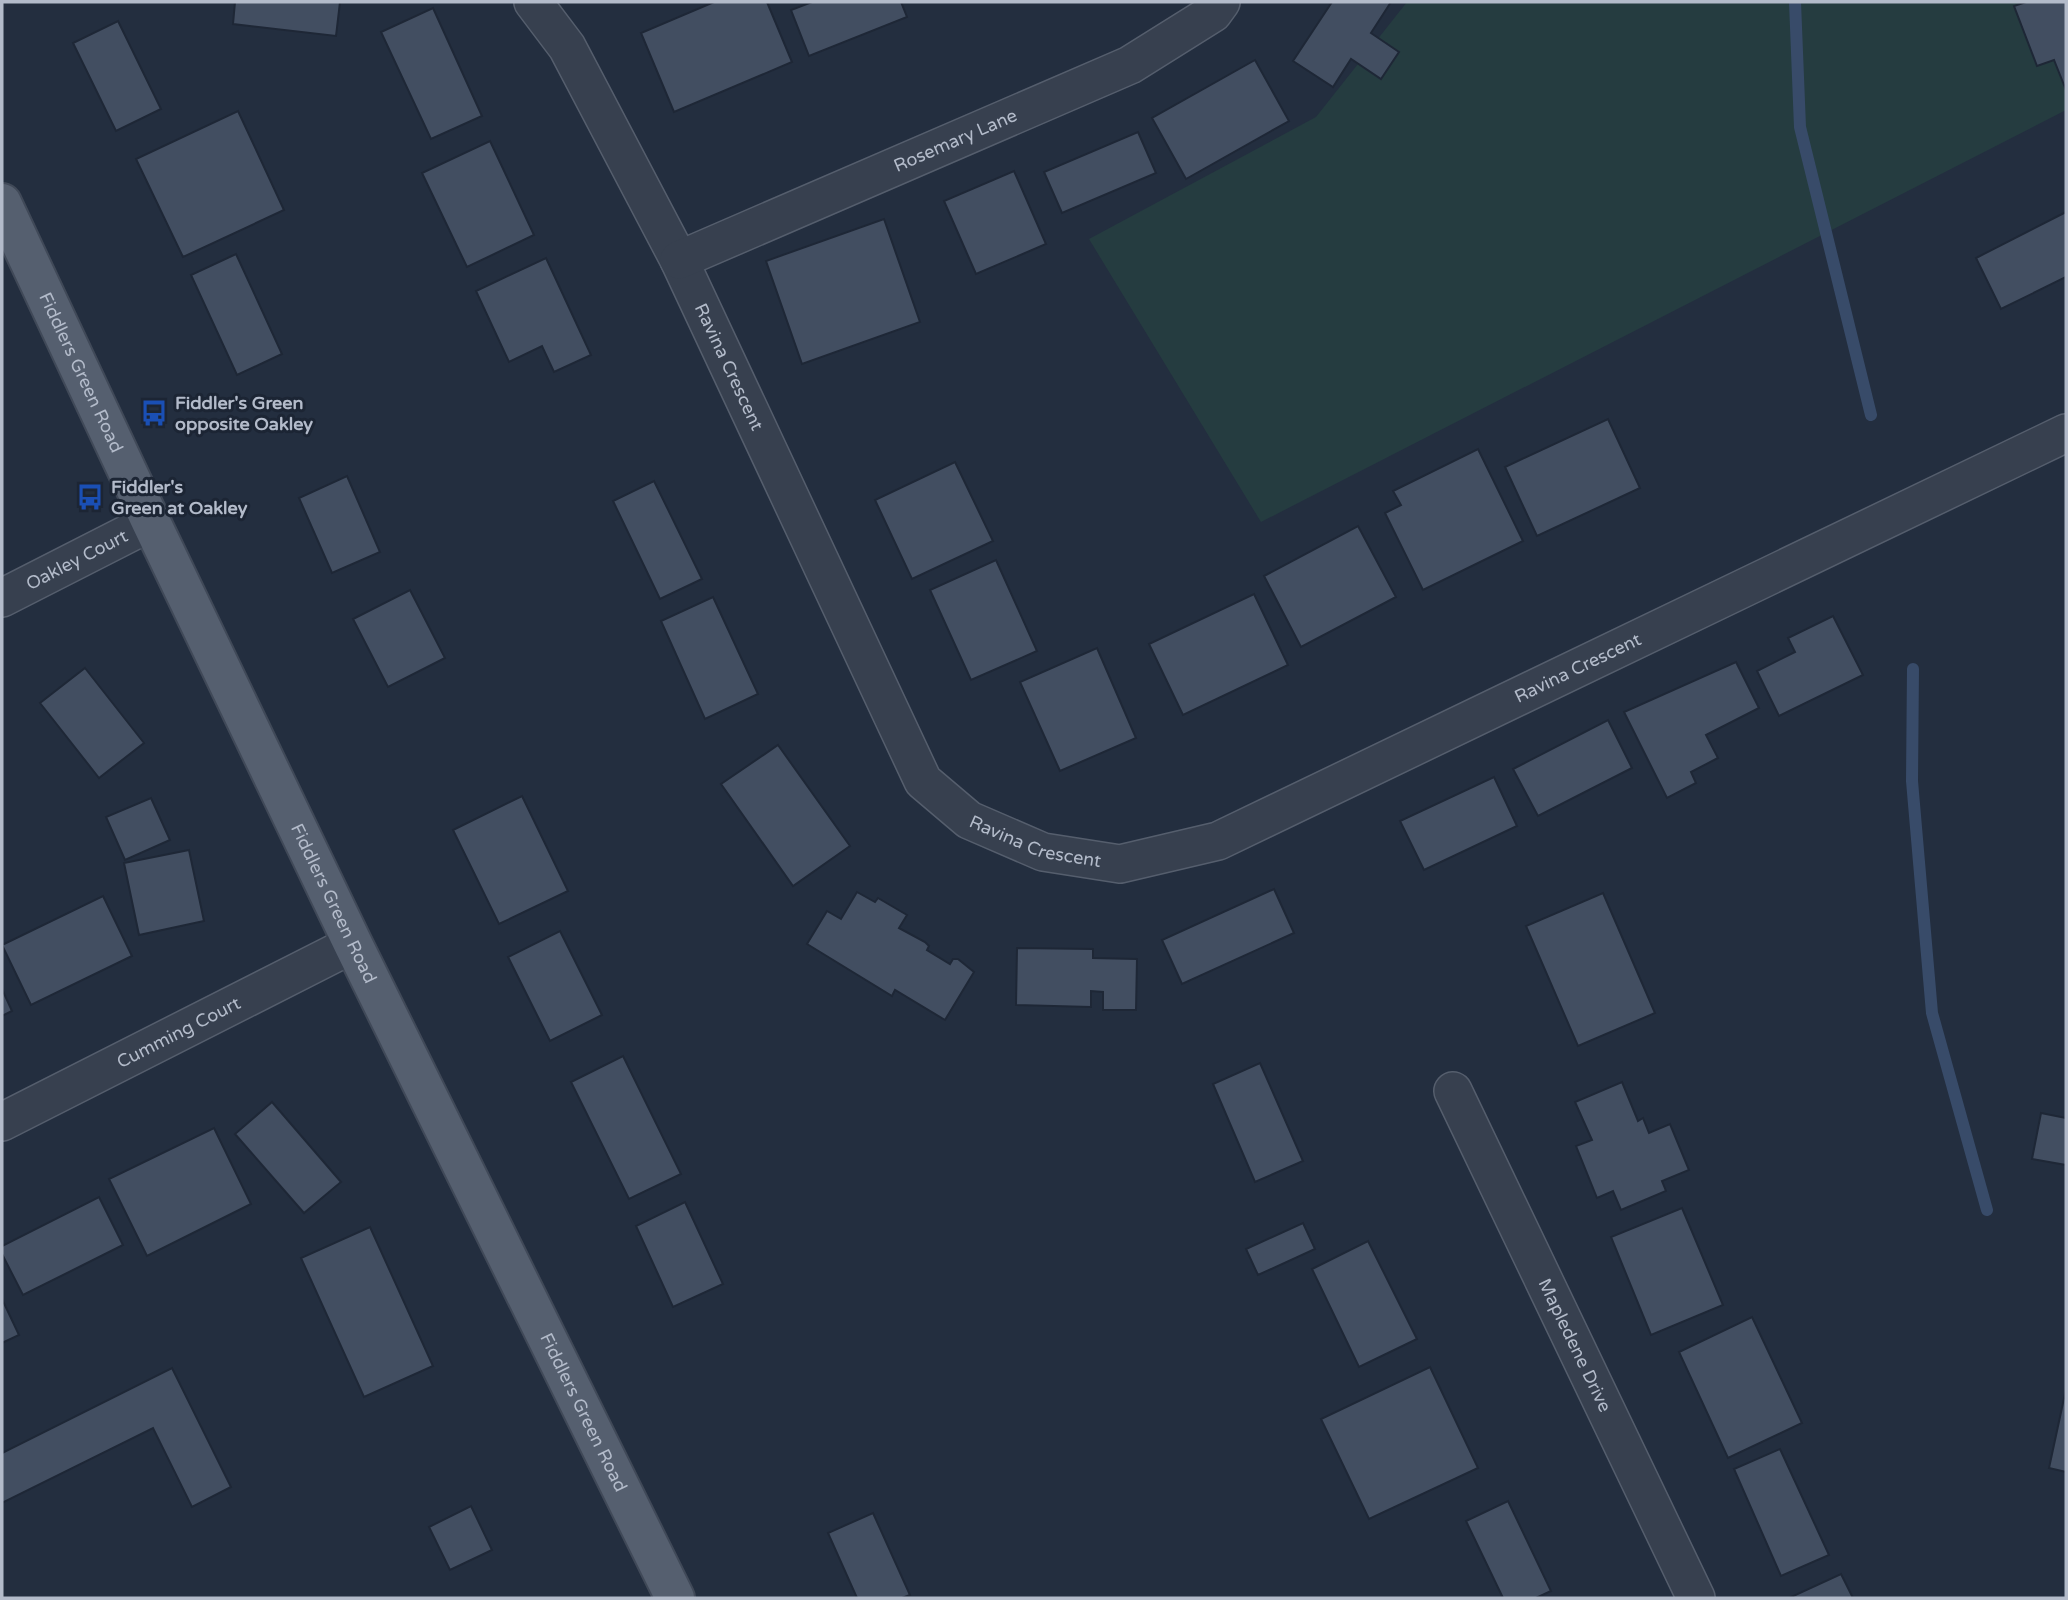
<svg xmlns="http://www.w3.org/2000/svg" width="2068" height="1600" viewBox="0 0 2068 1600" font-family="'Varela Round',sans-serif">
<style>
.green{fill:#253c40}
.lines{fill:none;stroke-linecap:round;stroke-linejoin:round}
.stream{stroke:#384b69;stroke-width:12}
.building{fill:#424e61;stroke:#1e2736;stroke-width:2}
.minor-casing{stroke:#555e6d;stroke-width:40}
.major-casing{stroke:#404958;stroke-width:42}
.minor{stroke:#37404f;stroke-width:37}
.major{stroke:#555f6f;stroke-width:38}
.labels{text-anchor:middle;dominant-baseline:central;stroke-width:6;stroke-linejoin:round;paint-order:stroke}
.street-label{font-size:18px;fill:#b3bbca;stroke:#1c2534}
.poi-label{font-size:18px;font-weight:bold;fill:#b3bbca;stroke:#1c2534;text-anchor:start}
</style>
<rect width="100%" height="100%" fill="#232e3f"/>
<path class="green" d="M1407,2H2057L2066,19V110L1261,522L1089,239L1316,117Z"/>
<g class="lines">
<g class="stream">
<path d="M1795,2L1800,127L1871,415"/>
<path d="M1913,669L1912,781L1932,1013L1987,1210"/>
</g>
</g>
<g class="building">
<path d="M235,2H340L336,36L233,24Z"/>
<path d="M714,2H767L792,62L674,112L641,33Z"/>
<path d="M812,2H901L907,17L809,56L791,10Z"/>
<path d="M1332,2H1391L1371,33L1399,52L1381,79L1351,59L1333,87L1293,61Z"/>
<path d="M2026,2H2066V90L2054,60L2037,66L2014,6Z"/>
<path d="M433,8L482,116L431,139L381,32Z"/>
<path d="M118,21L161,109L116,131L73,43Z"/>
<path d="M1255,60L1289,121L1186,179L1152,118Z"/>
<path d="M238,111L284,210L183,257L136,159Z"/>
<path d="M1138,132L1156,173L1062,213L1044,172Z"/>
<path d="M490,141L534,235L467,267L422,173Z"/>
<path d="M1014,171L1046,244L976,274L944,201Z"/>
<path d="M2066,212V277L2001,309L1976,258Z"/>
<path d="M884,219L920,322L802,364L766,261Z"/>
<path d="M236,254L282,354L237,375L191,275Z"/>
<path d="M546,258L591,355L554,372L542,346L509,362L476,291Z"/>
<path d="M1608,419L1640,488L1537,536L1505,467Z"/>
<path d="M1478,449L1523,541L1423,590L1385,513L1401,505L1393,491Z"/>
<path d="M955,462L993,541L912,579L875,500Z"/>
<path d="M347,476L380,552L332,573L299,498Z"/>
<path d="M654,481L702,579L660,599L613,501Z"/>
<path d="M1358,526L1396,597L1301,647L1264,576Z"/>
<path d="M996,560L1037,651L971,680L930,590Z"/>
<path d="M410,590L445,658L388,687L353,619Z"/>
<path d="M1254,594L1288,665L1183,715L1149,644Z"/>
<path d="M713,597L758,694L705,719L661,621Z"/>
<path d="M1833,616L1863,675L1779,716L1757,671L1795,652L1788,638Z"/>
<path d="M1097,648L1136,738L1060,771L1020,682Z"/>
<path d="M1736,662L1759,708L1706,735L1718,758L1691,772L1696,783L1667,798L1624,712Z"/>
<path d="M85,668L144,743L99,778L40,703Z"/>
<path d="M1608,720L1632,768L1538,816L1513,769Z"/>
<path d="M778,745L850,846L793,886L721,784Z"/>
<path d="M1494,777L1517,826L1424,870L1400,821Z"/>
<path d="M522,796L568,891L499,924L453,830Z"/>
<path d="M151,798L170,840L125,860L106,817Z"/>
<path d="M189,850L204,921L139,935L124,863Z"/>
<path d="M1274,889L1294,933L1182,984L1162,940Z"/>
<path d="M857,892L875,902L878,898L907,915L899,928L925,942L929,946L927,950L950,964L953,959H958L974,972L945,1020L895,990L892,996L807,944L827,911L841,919Z"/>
<path d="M1603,893L1655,1013L1578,1046L1526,926Z"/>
<path d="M103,896L132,956L31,1005L2,945Z"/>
<path d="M560,931L602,1015L550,1041L508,957Z"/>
<path d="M1017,948L1093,949V958L1137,959L1136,1010H1103V992L1091,991V1007L1016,1005Z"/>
<path d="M2,989L12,1011L2,1016Z"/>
<path d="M623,1056L681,1174L629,1199L571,1082Z"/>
<path d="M1260,1063L1303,1161L1255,1182L1213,1084Z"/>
<path d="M1622,1082L1638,1121L1643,1118L1649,1133L1670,1124L1689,1170L1662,1181L1666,1191L1621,1210L1613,1191L1597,1198L1576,1146L1592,1140L1575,1102Z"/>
<path d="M272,1102L341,1182L304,1213L235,1134Z"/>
<path d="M2041,1113L2066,1118V1165L2032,1159Z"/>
<path d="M214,1128L251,1204L147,1256L109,1179Z"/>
<path d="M99,1197L123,1245L23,1295L2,1254V1246Z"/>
<path d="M685,1202L723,1284L673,1307L636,1226Z"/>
<path d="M1682,1208L1723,1305L1651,1335L1611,1237Z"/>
<path d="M1303,1223L1315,1249L1258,1275L1246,1249Z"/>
<path d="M370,1227L433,1366L364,1397L301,1258Z"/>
<path d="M1368,1241L1417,1339L1359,1367L1312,1269Z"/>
<path d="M2,1299L19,1335L2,1343Z"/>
<path d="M1752,1317L1802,1423L1728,1458L1679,1352Z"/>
<path d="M1430,1367L1478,1468L1369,1519L1321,1419Z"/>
<path d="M172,1368L231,1487L192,1507L153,1428L2,1503V1453Z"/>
<path d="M2066,1389V1472L2049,1468Z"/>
<path d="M1780,1449L1829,1555L1781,1576L1734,1469Z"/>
<path d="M1508,1501L1551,1591L1536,1598H1503L1466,1521Z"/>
<path d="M471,1506L492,1550L450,1570L429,1527Z"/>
<path d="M873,1513L910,1595L902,1598H857L828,1533Z"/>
<path d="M1841,1574L1853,1598H1792L1791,1597Z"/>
</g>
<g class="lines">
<g class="minor-casing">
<g id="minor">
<path id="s1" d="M533,2L567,47L679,260L923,781L969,820L1043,852L1120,864L1218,841L2066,433"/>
<path id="s2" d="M679,260L1130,65L1213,13L1221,2"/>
<path id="s3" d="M2,598L151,522"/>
<path id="s4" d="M1453,1091L1696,1598"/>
<path id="s5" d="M2,1122L353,944"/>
</g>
</g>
<g class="major-casing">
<g id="major">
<path id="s6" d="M2,203L151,522L353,944L675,1598"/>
</g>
</g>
<use href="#minor" class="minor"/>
<use href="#major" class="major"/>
</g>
<defs>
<g id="bus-bare" transform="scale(2.1)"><path d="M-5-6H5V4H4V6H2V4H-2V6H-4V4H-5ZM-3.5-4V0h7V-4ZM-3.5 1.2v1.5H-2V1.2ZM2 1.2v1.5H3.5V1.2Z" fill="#1a4fb4" stroke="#1c2534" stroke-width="2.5" paint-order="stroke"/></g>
</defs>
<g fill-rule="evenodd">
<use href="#bus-bare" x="154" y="413"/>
<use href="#bus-bare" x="90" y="497"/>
</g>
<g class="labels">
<g class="street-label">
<text stroke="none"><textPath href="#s2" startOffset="301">Rosemary Lane</textPath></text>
<text stroke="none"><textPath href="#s1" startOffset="415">Ravina Crescent</textPath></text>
<text stroke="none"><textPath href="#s6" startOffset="187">Fiddlers Green Road</textPath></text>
<text stroke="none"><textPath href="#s3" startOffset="84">Oakley Court</textPath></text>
<text stroke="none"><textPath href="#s1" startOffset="1591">Ravina Crescent</textPath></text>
<text stroke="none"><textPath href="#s1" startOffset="1003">Ravina Crescent</textPath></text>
<text stroke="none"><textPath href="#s6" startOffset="775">Fiddlers Green Road</textPath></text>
<text stroke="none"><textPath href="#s5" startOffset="198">Cumming Court</textPath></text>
<text stroke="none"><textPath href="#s4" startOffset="282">Mapledene Drive</textPath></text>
<text stroke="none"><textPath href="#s6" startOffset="1342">Fiddlers Green Road</textPath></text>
</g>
<g class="poi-label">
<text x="175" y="403">Fiddler's Green<tspan x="175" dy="21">opposite Oakley</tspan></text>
<text x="111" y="487">Fiddler's<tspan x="111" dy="21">Green at Oakley</tspan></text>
</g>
</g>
<rect width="2068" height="1600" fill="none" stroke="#b3bbca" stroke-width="7"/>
</svg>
